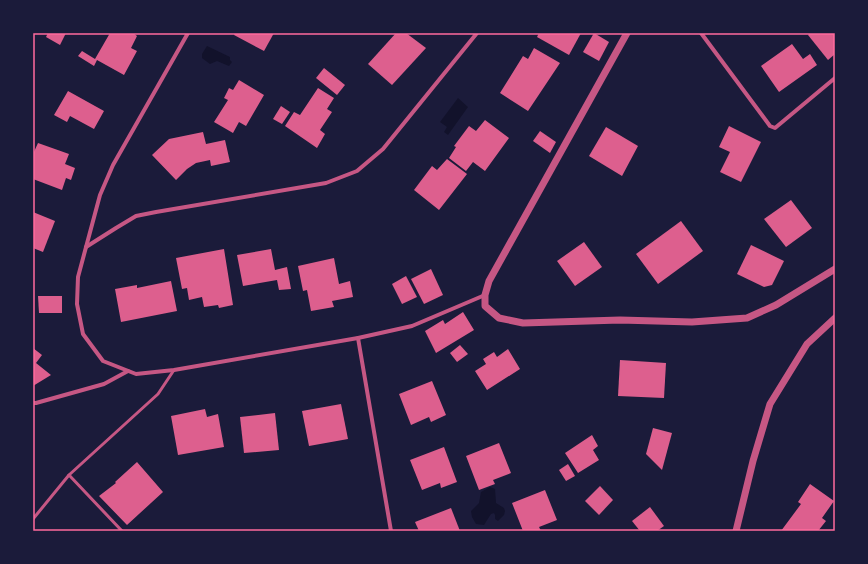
<svg xmlns="http://www.w3.org/2000/svg" width="868" height="564" viewBox="0 0 868 564" font-family="Roboto,sans-serif">
<style>
.water{fill:#12122b}
.building{fill:#dd5f8e}
.lines{fill:none;stroke-linecap:round;stroke-linejoin:round}
.service{stroke:#c65784;stroke-width:3}
.minor{stroke:#c65784;stroke-width:4}
.tertiary{stroke:#c65784;stroke-width:7}
.neatline{fill:none;stroke:#ff6b9d;stroke-width:1.5}
</style>
<rect width="100%" height="100%" fill="#1b1b3a"/>
<g class="water">
<path d="M207,46L230,57V60L232,62L229,66L217,61L210,64L202,58V54Z"/>
<path d="M458,98L468,107L448,135L444,132L447,127L440,122Z"/>
<path d="M490,487L495,489L496,503L504,508L505,511L504,515L498,521L495,519V515L494,513L491,514L484,525L476,524L472,517L471,511L479,503L481,492Z"/>
</g>
<g class="building">
<path d="M48,33H66L60,45L46,37Z"/>
<path d="M110,33H133L137,36L131,48L137,51L124,75L97,60L94,66L78,56L82,51L95,59Z"/>
<path d="M235,33H274L264,51L234,35Z"/>
<path d="M396,33H406L426,48L392,85L368,64Z"/>
<path d="M539,33H581L569,55L537,37Z"/>
<path d="M594,33L609,42L599,61L583,52Z"/>
<path d="M810,33H835V54L828,60L808,35Z"/>
<path d="M792,44L803,59L810,54L817,65L779,92L761,66Z"/>
<path d="M534,48L560,63L528,111L500,93L523,56L528,59Z"/>
<path d="M324,68L345,85L337,95L316,78Z"/>
<path d="M239,80L264,95L246,126L239,122L233,133L214,122L228,100L224,98L229,88L233,90Z"/>
<path d="M318,88L334,98L327,109L332,112L320,130L325,134L317,148L285,126L294,112L300,115Z"/>
<path d="M68,91L104,111L94,129L70,116L67,122L54,115Z"/>
<path d="M281,106L290,112L282,124L273,119Z"/>
<path d="M485,120L509,138L485,171L473,162L466,171L449,158L456,147L454,146L469,126L476,131Z"/>
<path d="M729,126L761,142L741,182L720,172L730,152L719,147Z"/>
<path d="M606,127L638,146L622,176L589,156Z"/>
<path d="M540,131L556,142L550,153L533,141Z"/>
<path d="M203,132L206,144L225,140L230,162L211,166L210,160L196,163L187,169L176,180L152,155L169,139Z"/>
<path d="M38,143L69,154L65,164L75,168L71,180L66,178L62,190L33,179V154Z"/>
<path d="M447,159L467,174L439,210L414,190L432,166L437,170Z"/>
<path d="M791,200L812,228L786,247L764,219Z"/>
<path d="M33,212L55,221L43,252L33,248Z"/>
<path d="M681,221L703,251L658,284L636,254Z"/>
<path d="M584,242L602,267L575,286L557,261Z"/>
<path d="M751,245L784,261L772,285L764,287L737,274Z"/>
<path d="M224,249L233,305L219,308L218,305L204,307L202,297L189,300L187,288L182,289L176,258Z"/>
<path d="M271,249L275,270L287,267L291,289L279,290L277,280L243,286L237,255Z"/>
<path d="M334,258L339,284L350,281L353,297L332,301L334,307L311,311L307,290L303,291L298,266Z"/>
<path d="M431,269L443,295L424,304L411,279Z"/>
<path d="M406,276L417,297L402,304L392,284Z"/>
<path d="M171,281L177,311L121,322L115,289L137,285V288Z"/>
<path d="M38,296H62V313H39Z"/>
<path d="M463,312L474,330L436,353L425,331L443,320L445,324Z"/>
<path d="M460,345L468,354L457,362L450,353Z"/>
<path d="M33,348L42,355L36,363L51,375L33,386Z"/>
<path d="M508,349L520,369L487,390L475,371L486,364L483,359L494,352L497,357Z"/>
<path d="M620,360L666,363L664,398L618,396Z"/>
<path d="M432,381L446,415L431,422L429,417L411,425L399,394Z"/>
<path d="M341,404L348,439L309,446L302,411Z"/>
<path d="M205,409L207,417L218,414L224,447L178,455L171,416Z"/>
<path d="M275,413L279,450L244,453L240,417Z"/>
<path d="M653,428L672,433L662,470L646,454Z"/>
<path d="M592,435L598,446L593,450L599,460L578,473L565,453Z"/>
<path d="M499,443L511,473L493,480L495,484L479,490L466,456Z"/>
<path d="M444,447L457,482L441,488L440,483L422,490L410,460Z"/>
<path d="M137,462L163,492L127,525L99,496L116,483L115,482Z"/>
<path d="M568,464L575,476L566,481L559,470Z"/>
<path d="M810,484L834,501L822,518L826,521L818,531H781L801,504L798,502Z"/>
<path d="M600,486L613,500L599,515L585,501Z"/>
<path d="M545,490L557,520L539,527L541,531H523L512,503Z"/>
<path d="M650,507L664,526L657,531H640L632,521Z"/>
<path d="M451,508L460,531H419L415,522Z"/>
</g>
<g class="lines">
<g class="service">
<path d="M69,475L122,531"/>
<path d="M33,519L69,475L158,394L174,370"/>
</g>
<g class="minor">
<path d="M188,33L113,165L100,195L78,277L77,304L83,334L103,361L136,374L174,370L358,338L412,326L485,295"/>
<path d="M701,33L770,126L775,128L835,78"/>
<path d="M86,247L116,228L136,216L156,212L326,183L357,171L383,149L477,33"/>
<path d="M358,338L391,531"/>
<path d="M33,403H36L104,384L128,371"/>
</g>
<g class="tertiary">
<path d="M627,33L489,281L485,295V306L499,318L523,323L620,320L692,322L747,318L776,305L835,269"/>
<path d="M736,531L753,461L770,404L807,344L835,318"/>
</g>
</g>
<rect width="868" height="564" fill="none" stroke="#1b1b3a" stroke-width="68"/>
<rect x="34" y="34" width="800" height="496" class="neatline"/>
</svg>
